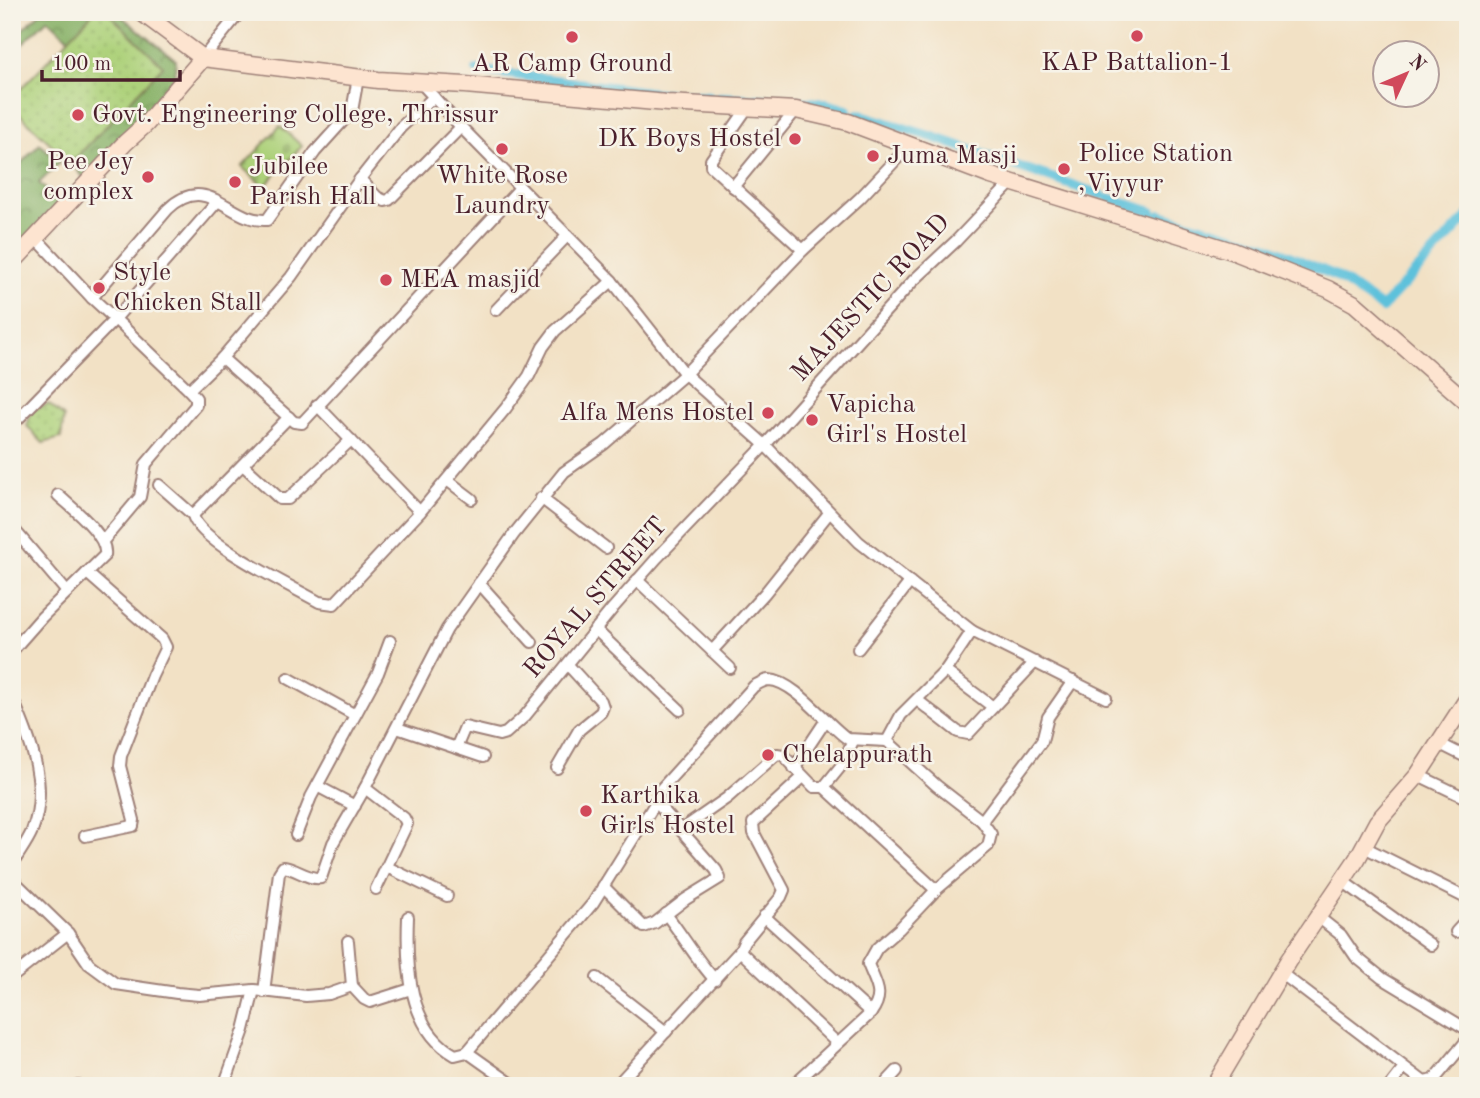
<svg xmlns="http://www.w3.org/2000/svg" width="1480" height="1098" viewBox="0 0 1480 1098" font-family="'Old Standard TT',serif">
<style>
.forest{fill:url(#forest-crowns);stroke:#6a694a;stroke-width:2}
.cemetery{fill:url(#cemetery-stones);stroke:#7c7852;stroke-width:2}
.park{fill:url(#park-dots);stroke:#7c7852;stroke-width:2}
.lines{fill:none;stroke-linecap:round;stroke-linejoin:round}
.canal{stroke:#5dc1db;stroke-width:10}
.street-casing{stroke:#9e8078;stroke-width:14}
.secondary-casing{stroke:#9e8078;stroke-width:19}
.street{stroke:#fff;stroke-width:10}
.secondary{stroke:#fde4d0;stroke-width:16}
.poi-dot{fill:#d1495b;stroke:#f7f3e8;stroke-width:2.5}
.labels{text-anchor:middle;dominant-baseline:central;stroke-width:5;stroke-linejoin:round;paint-order:stroke}
.poi-label{font-size:26px;fill:#4a1f2b;stroke:#f7f3e8;text-anchor:start}
.street-label{font-size:26px;fill:#4a1f2b;stroke:#f7f3e8}
</style>
<defs>
<pattern id="forest-crowns" width="20" height="18" patternUnits="userSpaceOnUse" patternTransform="scale(1.75)"><rect width="20" height="18" fill="#8ab36a"/><path d="M2 6a3 3 0 1 1 6 0M12 15a3 3 0 1 1 6 0" fill="none" stroke="#739157"/></pattern>
<pattern id="cemetery-stones" width="16" height="16" patternUnits="userSpaceOnUse" patternTransform="scale(1.75)"><rect width="16" height="16" fill="#add17a"/><path d="M2 7V4a2 2 0 0 1 4 0v3zM10 15v-3a2 2 0 0 1 4 0v3z" fill="#96b36a"/></pattern>
<pattern id="park-dots" width="8" height="8" patternUnits="userSpaceOnUse" patternTransform="scale(1.75)"><rect width="8" height="8" fill="#add17a"/><path d="M2 2h.1M6 6h.1" fill="none" stroke="#96b36a" stroke-width="1.8" stroke-linecap="round"/></pattern>
</defs>
<rect width="100%" height="100%" fill="#f7f3e8"/>
<filter id="ink" filterUnits="userSpaceOnUse"><feTurbulence type="fractalNoise" baseFrequency=".0143" numOctaves="2"/><feDisplacementMap in="SourceGraphic" scale="14" xChannelSelector="R" yChannelSelector="G"/><feConvolveMatrix kernelMatrix="1 2 1 2 8 2 1 2 1" color-interpolation-filters="sRGB"/></filter>
<filter id="wash" filterUnits="userSpaceOnUse"><feTurbulence type="fractalNoise" baseFrequency=".00686" numOctaves="4" result="noise"/><feDisplacementMap in="SourceGraphic" scale="28" xChannelSelector="R" yChannelSelector="G"/><feGaussianBlur stdDeviation="1.57" result="paint"/><feColorMatrix in="noise" values="0 0 0 0 0 0 0 0 0 0 0 0 0 0 0 0 0 1.4 0 .05"/><feComposite in="paint" operator="in"/></filter>
<g filter="url(#wash)">
<rect width="100%" height="100%" fill="#f2e1c5"/>
<g class="forest">
<path d="M41,12H94L69,39L48,19L12,54V39Z"/>
<path d="M107,12H116L176,60L174,84L84,178L71,163L163,66Z"/>
<path d="M40,144L60,162L39,183L60,203L12,253V177L20,164Z"/>
</g>
<path class="cemetery" d="M280,126L302,146L264,187L242,167Z"/>
<g class="park">
<path d="M94,12H107L163,66L71,163L12,107V98Z"/>
<path d="M49,404L64,417L61,438L43,443L27,426L32,410Z"/>
</g>
<g class="lines">
<g class="canal">
<path d="M477,70L655,93L709,96"/>
<path d="M720,97L823,103L847,110"/>
<path d="M858,114L933,137L1101,195"/>
<path d="M1109,198L1152,212"/>
<path d="M1161,215L1266,246L1336,276L1382,308L1468,216"/>
</g>
</g>
</g>
<g filter="url(#ink)">
<g class="lines">
<g class="street-casing">
<g id="street">
<path d="M203,58L240,12"/>
<path d="M421,83L461,127L612,281L685,374L765,445L859,542L972,631L1106,698"/>
<path d="M434,97L401,127L360,179L291,277L222,358L294,422L302,423L520,188"/>
<path d="M748,107L711,160V166L803,250"/>
<path d="M360,179L377,197L385,201L389,200L461,127"/>
<path d="M733,187L796,110"/>
<path d="M35,237L92,298L115,319L217,202"/>
<path d="M92,298L168,209C208,171 230,223 267,220L315,152L352,111L358,78"/>
<path d="M496,310L568,235"/>
<path d="M317,405L420,512"/>
<path d="M12,425L115,319L189,390L222,358"/>
<path d="M243,465L280,499H288L351,440"/>
<path d="M447,480L472,499"/>
<path d="M159,485L193,515C198,542 293,587 319,602L334,604L420,512L506,408L529,376L543,347L555,331L612,281"/>
<path d="M541,498L606,548"/>
<path d="M193,515L289,417"/>
<path d="M12,527L67,592"/>
<path d="M103,541L140,497L146,464L196,405V398L189,390"/>
<path d="M637,580L730,668"/>
<path d="M479,583L532,642"/>
<path d="M595,629L680,710"/>
<path d="M858,649L910,582"/>
<path d="M12,651L42,617L105,555C108,535 72,508 58,495"/>
<path d="M712,651L765,593L829,513"/>
<path d="M945,671L993,707"/>
<path d="M288,678L355,715"/>
<path d="M12,697C30,740 50,785 32,831C27,843 18,854 12,865"/>
<path d="M917,700L958,732L968,734L1035,662"/>
<path d="M397,728L483,757"/>
<path d="M1440,744L1468,758"/>
<path d="M456,748L465,727L499,735L506,733L525,716L613,608L657,558L765,445L913,281L956,241L1011,183"/>
<path d="M557,768L579,730L601,712L603,707L601,701L568,665"/>
<path d="M794,768L826,720"/>
<path d="M1418,775L1468,799"/>
<path d="M803,777L753,823L754,833L784,890L781,897L744,942L740,951L837,1043"/>
<path d="M317,786L355,806"/>
<path d="M824,787L936,890"/>
<path d="M982,821L1042,741L1048,717L1073,681"/>
<path d="M681,830L727,798L777,754L783,755L814,787H824L841,766L853,741"/>
<path d="M296,835L311,797L378,673L390,641"/>
<path d="M85,836L133,826L134,820L120,766L121,756L152,676L166,647L162,639L87,573"/>
<path d="M1364,847L1468,899"/>
<path d="M387,867L447,896"/>
<path d="M12,879L68,933L89,964L116,984L177,993L199,995L254,990L306,996L329,994L352,986L348,941"/>
<path d="M1341,880L1431,945"/>
<path d="M603,886L644,927L655,923L686,899L720,878L716,870L656,802"/>
<path d="M376,889L407,824L404,818L365,788L447,629L514,534L564,472L604,444L685,374L803,250L860,198L908,147"/>
<path d="M666,914C683,936 696,959 715,980"/>
<path d="M764,916L871,1013"/>
<path d="M1317,916L1341,935L1356,957L1382,978L1468,1030"/>
<path d="M408,917C406,965 408,1029 455,1055L467,1052L515,1086"/>
<path d="M1456,932L1468,919"/>
<path d="M1281,973L1424,1082L1434,1080L1468,1039"/>
<path d="M12,977L68,933"/>
<path d="M597,978L666,1032"/>
<path d="M352,986L364,999L370,1002L411,989"/>
<path d="M264,992L279,873L283,867C296,868 308,880 321,878L333,843L365,788"/>
<path d="M467,1052L593,903L656,802L660,790L754,686C758,684 764,680 769,680C795,681 827,725 848,739L887,741"/>
<path d="M78,1086V1085"/>
<path d="M224,1086L244,1030L254,990"/>
<path d="M616,1086L740,951"/>
<path d="M792,1086L871,1013C885,994 876,985 868,964L877,948L899,929L936,890L988,846L991,834L982,821L937,786L887,741L901,715L945,671L972,631"/>
<path d="M883,1086L897,1071"/>
<path d="M1390,1086L1404,1068"/>
</g>
</g>
<g class="secondary-casing">
<g id="secondary">
<path d="M141,12L203,58L378,80L465,85L667,103L796,110L848,122L991,176L1232,251L1328,289L1355,304L1468,403"/>
<path d="M12,263L125,143L146,124L203,58"/>
<path d="M1214,1086L1288,961L1357,859L1377,822L1418,775L1468,698"/>
</g>
</g>
<use href="#street" class="street"/>
<use href="#secondary" class="secondary"/>
</g>
</g>
<g class="poi-dot">
<circle cx="1137" cy="36" r="7"/>
<circle cx="572" cy="37" r="7"/>
<circle cx="78" cy="115" r="7"/>
<circle cx="795" cy="139" r="7"/>
<circle cx="502" cy="149" r="7"/>
<circle cx="873" cy="156" r="7"/>
<circle cx="1064" cy="169" r="7"/>
<circle cx="148" cy="177" r="7"/>
<circle cx="235" cy="182" r="7"/>
<circle cx="386" cy="280" r="7"/>
<circle cx="99" cy="288" r="7"/>
<circle cx="768" cy="413" r="7"/>
<circle cx="812" cy="420" r="7"/>
<circle cx="768" cy="755" r="7"/>
<circle cx="586" cy="811" r="7"/>
</g>
<g class="labels">
<g class="poi-label">
<text x="1137" y="63" text-anchor="middle">KAP Battalion-1</text>
<text x="572" y="64" text-anchor="middle">AR Camp Ground</text>
<text x="92" y="115">Govt. Engineering College, Thrissur</text>
<text x="781" y="139" text-anchor="end">DK Boys Hostel</text>
<text x="1078" y="154">Police Station<tspan x="1078" dy="30">,Viyyur</tspan></text>
<text x="887" y="156">Juma Masji</text>
<text x="134" y="162" text-anchor="end">Pee Jey<tspan x="134" dy="30">complex</tspan></text>
<text x="249" y="167">Jubilee<tspan x="249" dy="30">Parish Hall</tspan></text>
<text x="502" y="176" text-anchor="middle">White Rose<tspan x="502" dy="30">Laundry</tspan></text>
<text x="113" y="273">Style<tspan x="113" dy="30">Chicken Stall</tspan></text>
<text x="400" y="280">MEA masjid</text>
<text x="826" y="405">Vapicha<tspan x="826" dy="30">Girl's Hostel</tspan></text>
<text x="754" y="413" text-anchor="end">Alfa Mens Hostel</text>
<text x="782" y="755">Chelappurath</text>
<text x="600" y="796">Karthika<tspan x="600" dy="30">Girls Hostel</tspan></text>
</g>
<g class="street-label">
<text transform="translate(871 298) rotate(-47)">MAJESTIC ROAD</text>
<text transform="translate(596 598) rotate(-49)">ROYAL STREET</text>
</g>
</g>
<rect width="1480" height="1098" fill="none" stroke="#f7f3e8" stroke-width="42"/>
<g transform="translate(1406 74) rotate(46)"><circle r="33" fill="#f7f3e8" stroke="#b29e9c" stroke-width="2"/>
<path d="M0-5L12 26L0 18L-12 26Z" fill="#d1495b"/>
<text y="-10" font-size="19" font-weight="bold" text-anchor="middle" fill="#4a1f2b">N</text>
</g>
<path d="M42 70v10h138v-10" fill="none" stroke="#4a1f2b" stroke-width="3.5"/>
<text x="52" y="70" font-size="21" fill="#4a1f2b" stroke="#f7f3e8" stroke-width="5" paint-order="stroke">100 m</text>
</svg>
